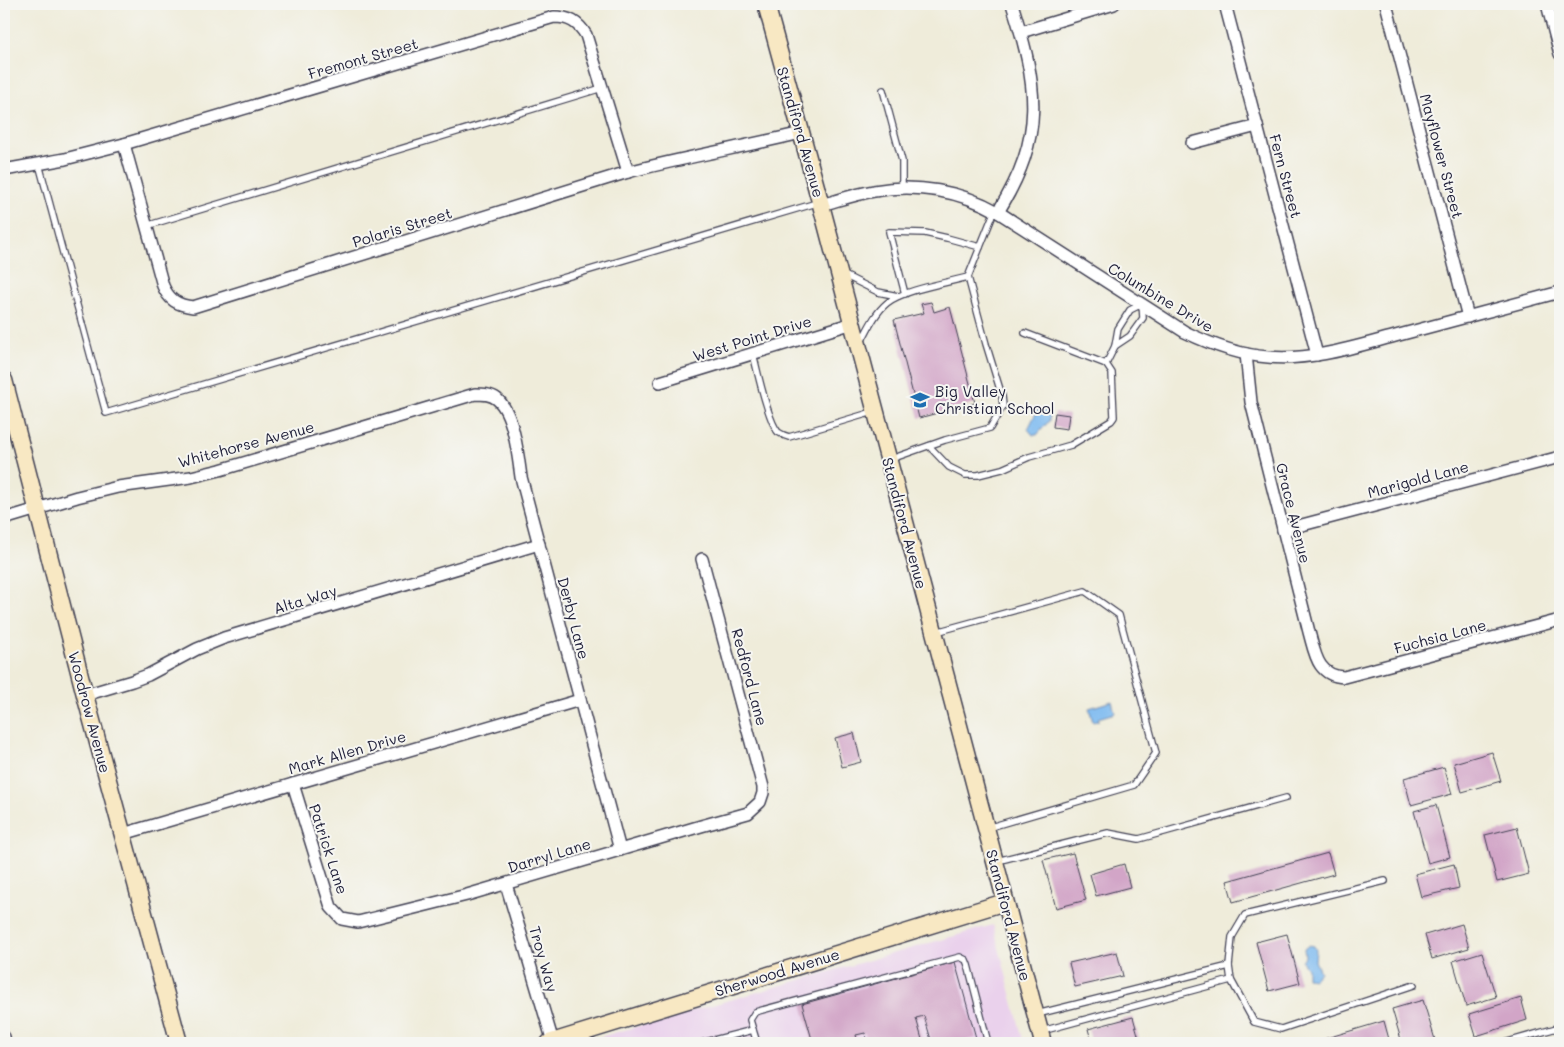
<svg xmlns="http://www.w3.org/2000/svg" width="1564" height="1047" viewBox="0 0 1564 1047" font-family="Mali,sans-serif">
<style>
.built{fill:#ead1ec}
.water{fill:#7dbaf0;stroke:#506e96}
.building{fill:#d2a5c7}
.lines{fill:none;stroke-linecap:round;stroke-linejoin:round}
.lane-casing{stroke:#414053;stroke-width:8}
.street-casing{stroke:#414053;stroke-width:14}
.secondary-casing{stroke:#414053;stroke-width:19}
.lane{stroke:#fff;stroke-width:5.5}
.street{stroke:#fff;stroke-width:11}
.secondary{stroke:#f8e8c3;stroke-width:16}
.labels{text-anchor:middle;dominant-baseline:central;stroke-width:4;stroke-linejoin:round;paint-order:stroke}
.street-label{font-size:15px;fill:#22223b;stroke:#f6f6f2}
.poi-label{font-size:15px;fill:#22223b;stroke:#f6f6f2;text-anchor:start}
</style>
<rect width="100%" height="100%" fill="#f6f6f2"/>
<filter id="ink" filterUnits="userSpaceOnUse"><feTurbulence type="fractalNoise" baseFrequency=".02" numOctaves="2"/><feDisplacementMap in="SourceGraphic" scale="10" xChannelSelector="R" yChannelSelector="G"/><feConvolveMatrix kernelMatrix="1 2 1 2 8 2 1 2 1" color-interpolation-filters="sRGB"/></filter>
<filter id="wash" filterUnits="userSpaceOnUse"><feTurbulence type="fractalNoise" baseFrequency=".0096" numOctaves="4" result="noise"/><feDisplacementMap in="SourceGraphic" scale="20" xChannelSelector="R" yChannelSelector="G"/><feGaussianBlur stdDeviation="1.12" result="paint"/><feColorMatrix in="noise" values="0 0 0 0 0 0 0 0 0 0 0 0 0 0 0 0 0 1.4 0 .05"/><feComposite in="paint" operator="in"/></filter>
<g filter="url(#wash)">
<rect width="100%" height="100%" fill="#efecda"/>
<path class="built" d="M993,925L1024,1043H579Z"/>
<g class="water">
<path d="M1038,409L1050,411L1049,421L1037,435H1033L1028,429Z"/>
<path d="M1112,701L1115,713L1098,718L1099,720L1093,722L1089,708Z"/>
<path d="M1309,945L1314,946L1316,950L1315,961L1320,972L1314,979L1307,978V968L1302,961L1305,956L1304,949Z"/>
</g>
<g id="blocks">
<g class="building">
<path d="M931,302L934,312L950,307L975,403L919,418L894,320L924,313L921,304Z"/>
<path d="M1055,413L1069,415L1067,429L1053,427Z"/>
<path d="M854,733L861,762L842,767L835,738Z"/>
<path d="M1492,752L1501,781L1462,792L1454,763Z"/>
<path d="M1444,767L1452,794L1411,805L1404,778Z"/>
<path d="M1436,805L1450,857L1428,863L1414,811Z"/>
<path d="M1517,827L1529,874L1497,882L1485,835Z"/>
<path d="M1073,853L1086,900L1056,908L1043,860Z"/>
<path d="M1328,853L1334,874L1233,902L1227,881Z"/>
<path d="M1124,864L1130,887L1096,896L1090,874Z"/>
<path d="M1454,864L1459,888L1421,897L1415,874Z"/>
<path d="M1462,924L1469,948L1432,959L1425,935Z"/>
<path d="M1287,934L1300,983L1269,991L1256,942Z"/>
<path d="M1117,952L1123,976L1075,987L1069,963Z"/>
<path d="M1482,952L1496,997L1466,1006L1453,961Z"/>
<path d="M955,962L976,1038L955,1043H932L924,1016L916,1018L923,1043H867L865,1033L856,1035L858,1043H813L802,1004Z"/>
<path d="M1521,998L1527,1020L1476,1036L1469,1014Z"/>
<path d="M1423,1000L1436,1043H1402L1392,1009Z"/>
<path d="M1133,1017L1140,1042L1134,1043H1092L1088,1029Z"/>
<path d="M1384,1021L1390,1043H1310Z"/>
</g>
</g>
</g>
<g filter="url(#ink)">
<use href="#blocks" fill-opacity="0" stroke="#414053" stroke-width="1"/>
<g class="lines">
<g class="lane-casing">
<g id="lane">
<path d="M883,90L902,161V188"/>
<path d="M39,164L106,413L820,202"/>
<path d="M146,226L602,88"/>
<path d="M842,274L878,292L898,296"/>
<path d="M905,294L889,232L925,233L947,238L980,247"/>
<path d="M1142,304L1143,318L1130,336L1115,346L1118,329L1130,310Z"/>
<path d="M861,342C868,329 875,313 887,303C903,290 946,283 968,277"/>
<path d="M753,353C757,370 768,421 778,432C781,434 785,436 789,437L873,412"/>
<path d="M1106,364L1115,346"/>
<path d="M929,446L949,467L965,475H978L1002,469L1029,457L1071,445L1111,421L1114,417L1112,373L1106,364L1025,333"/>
<path d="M891,459L945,440L990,428L1003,406L1002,396L986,344L968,277L995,210"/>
<path d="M936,632L1085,591L1119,615L1156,753L1134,785L987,828"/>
<path d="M997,861L1108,833L1139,839L1286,798"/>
<path d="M1385,881L1245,915L1232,937L1229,966L1231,980L1254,1022L1281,1029L1414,985"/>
<path d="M1037,1014L1229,966"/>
<path d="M1042,1031L1231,980"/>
<path d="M702,1043L753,1030"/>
<path d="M757,1043L750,1020L755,1012L960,957L966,960L968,965L988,1043"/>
<path d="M1504,1043L1560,1027"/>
</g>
</g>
<g class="street-casing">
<g id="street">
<path d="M1225,4L1317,355"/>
<path d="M1386,4L1468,317"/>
<path d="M1547,4L1560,54"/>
<path d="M1021,32L1114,4"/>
<path d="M1192,143L1257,126"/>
<path d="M124,144L163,286C169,300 177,305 193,307L628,172C685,157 744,147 801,133"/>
<path d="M4,170L65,159L124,144L554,17C569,17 578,22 586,35L628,172"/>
<path d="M821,205C839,200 856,194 874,191C916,183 961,191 998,212L1185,332C1212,345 1239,355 1268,357C1313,361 1357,346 1399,335C1453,321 1506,306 1560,292"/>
<path d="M998,212C1046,135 1038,86 1012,4"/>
<path d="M1246,354L1251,402L1309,632C1315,653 1317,676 1344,677L1560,620"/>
<path d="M660,382L853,323"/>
<path d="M4,519L77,497L118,487L191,477L220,470L475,394C483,394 491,394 497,399C514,413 518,456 521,477L620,850"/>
<path d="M1283,530L1560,457"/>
<path d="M85,695L132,681L148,675L197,649L224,638L539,544"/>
<path d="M293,784L331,907L342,919L358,922L467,895L701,826L748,813L760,802L763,793V787L702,559"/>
<path d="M123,834L580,700"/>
<path d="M506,884L553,1042"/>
<path d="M4,1037L5,1043"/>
</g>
</g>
<g class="secondary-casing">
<g id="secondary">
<path d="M766,4L821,205L1043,1043"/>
<path d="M4,380L85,695L179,1043"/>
<path d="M549,1043L1005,902"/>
</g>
</g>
<use href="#lane" class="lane"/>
<use href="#street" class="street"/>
<use href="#secondary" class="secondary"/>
</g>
</g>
<defs>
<g id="school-bare" transform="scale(1.5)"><path d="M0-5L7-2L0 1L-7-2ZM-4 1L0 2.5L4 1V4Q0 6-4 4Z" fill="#1f6fb2" stroke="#f6f6f2" stroke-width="2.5" paint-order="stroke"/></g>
</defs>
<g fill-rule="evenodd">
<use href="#school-bare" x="920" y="400"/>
</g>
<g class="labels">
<g class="street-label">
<text transform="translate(363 58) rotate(-16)">Fremont Street</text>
<text transform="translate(801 132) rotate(74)">Standiford Avenue</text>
<text transform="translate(1442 156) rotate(75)">Mayflower Street</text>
<text transform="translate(1286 176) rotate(75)">Fern Street</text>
<text transform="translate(402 227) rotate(-17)">Polaris Street</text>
<text transform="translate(1161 297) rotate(31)">Columbine Drive</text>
<text transform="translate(752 338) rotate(-17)">West Point Drive</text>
<text transform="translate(246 444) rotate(-15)">Whitehorse Avenue</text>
<text transform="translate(1418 479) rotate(-15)">Marigold Lane</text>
<text transform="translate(1294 513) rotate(76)">Grace Avenue</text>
<text transform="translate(905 523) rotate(75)">Standiford Avenue</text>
<text transform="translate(305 599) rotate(-17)">Alta Way</text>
<text transform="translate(574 618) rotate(75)">Derby Lane</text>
<text transform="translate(1440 636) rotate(-15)">Fuchsia Lane</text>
<text transform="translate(750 677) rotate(75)">Redford Lane</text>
<text transform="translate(90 712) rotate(75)">Woodrow Avenue</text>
<text transform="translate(347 752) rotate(-16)">Mark Allen Drive</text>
<text transform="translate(329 849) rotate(72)">Patrick Lane</text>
<text transform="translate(549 855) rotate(-17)">Darryl Lane</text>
<text transform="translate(1009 915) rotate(75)">Standiford Avenue</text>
<text transform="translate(544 959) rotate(74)">Troy Way</text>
<text transform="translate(777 972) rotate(-17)">Sherwood Avenue</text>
</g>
<g class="poi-label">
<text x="935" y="391">Big Valley<tspan x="935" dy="17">Christian School</tspan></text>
</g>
</g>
<rect width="1564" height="1047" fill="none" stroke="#f6f6f2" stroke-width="20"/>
</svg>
